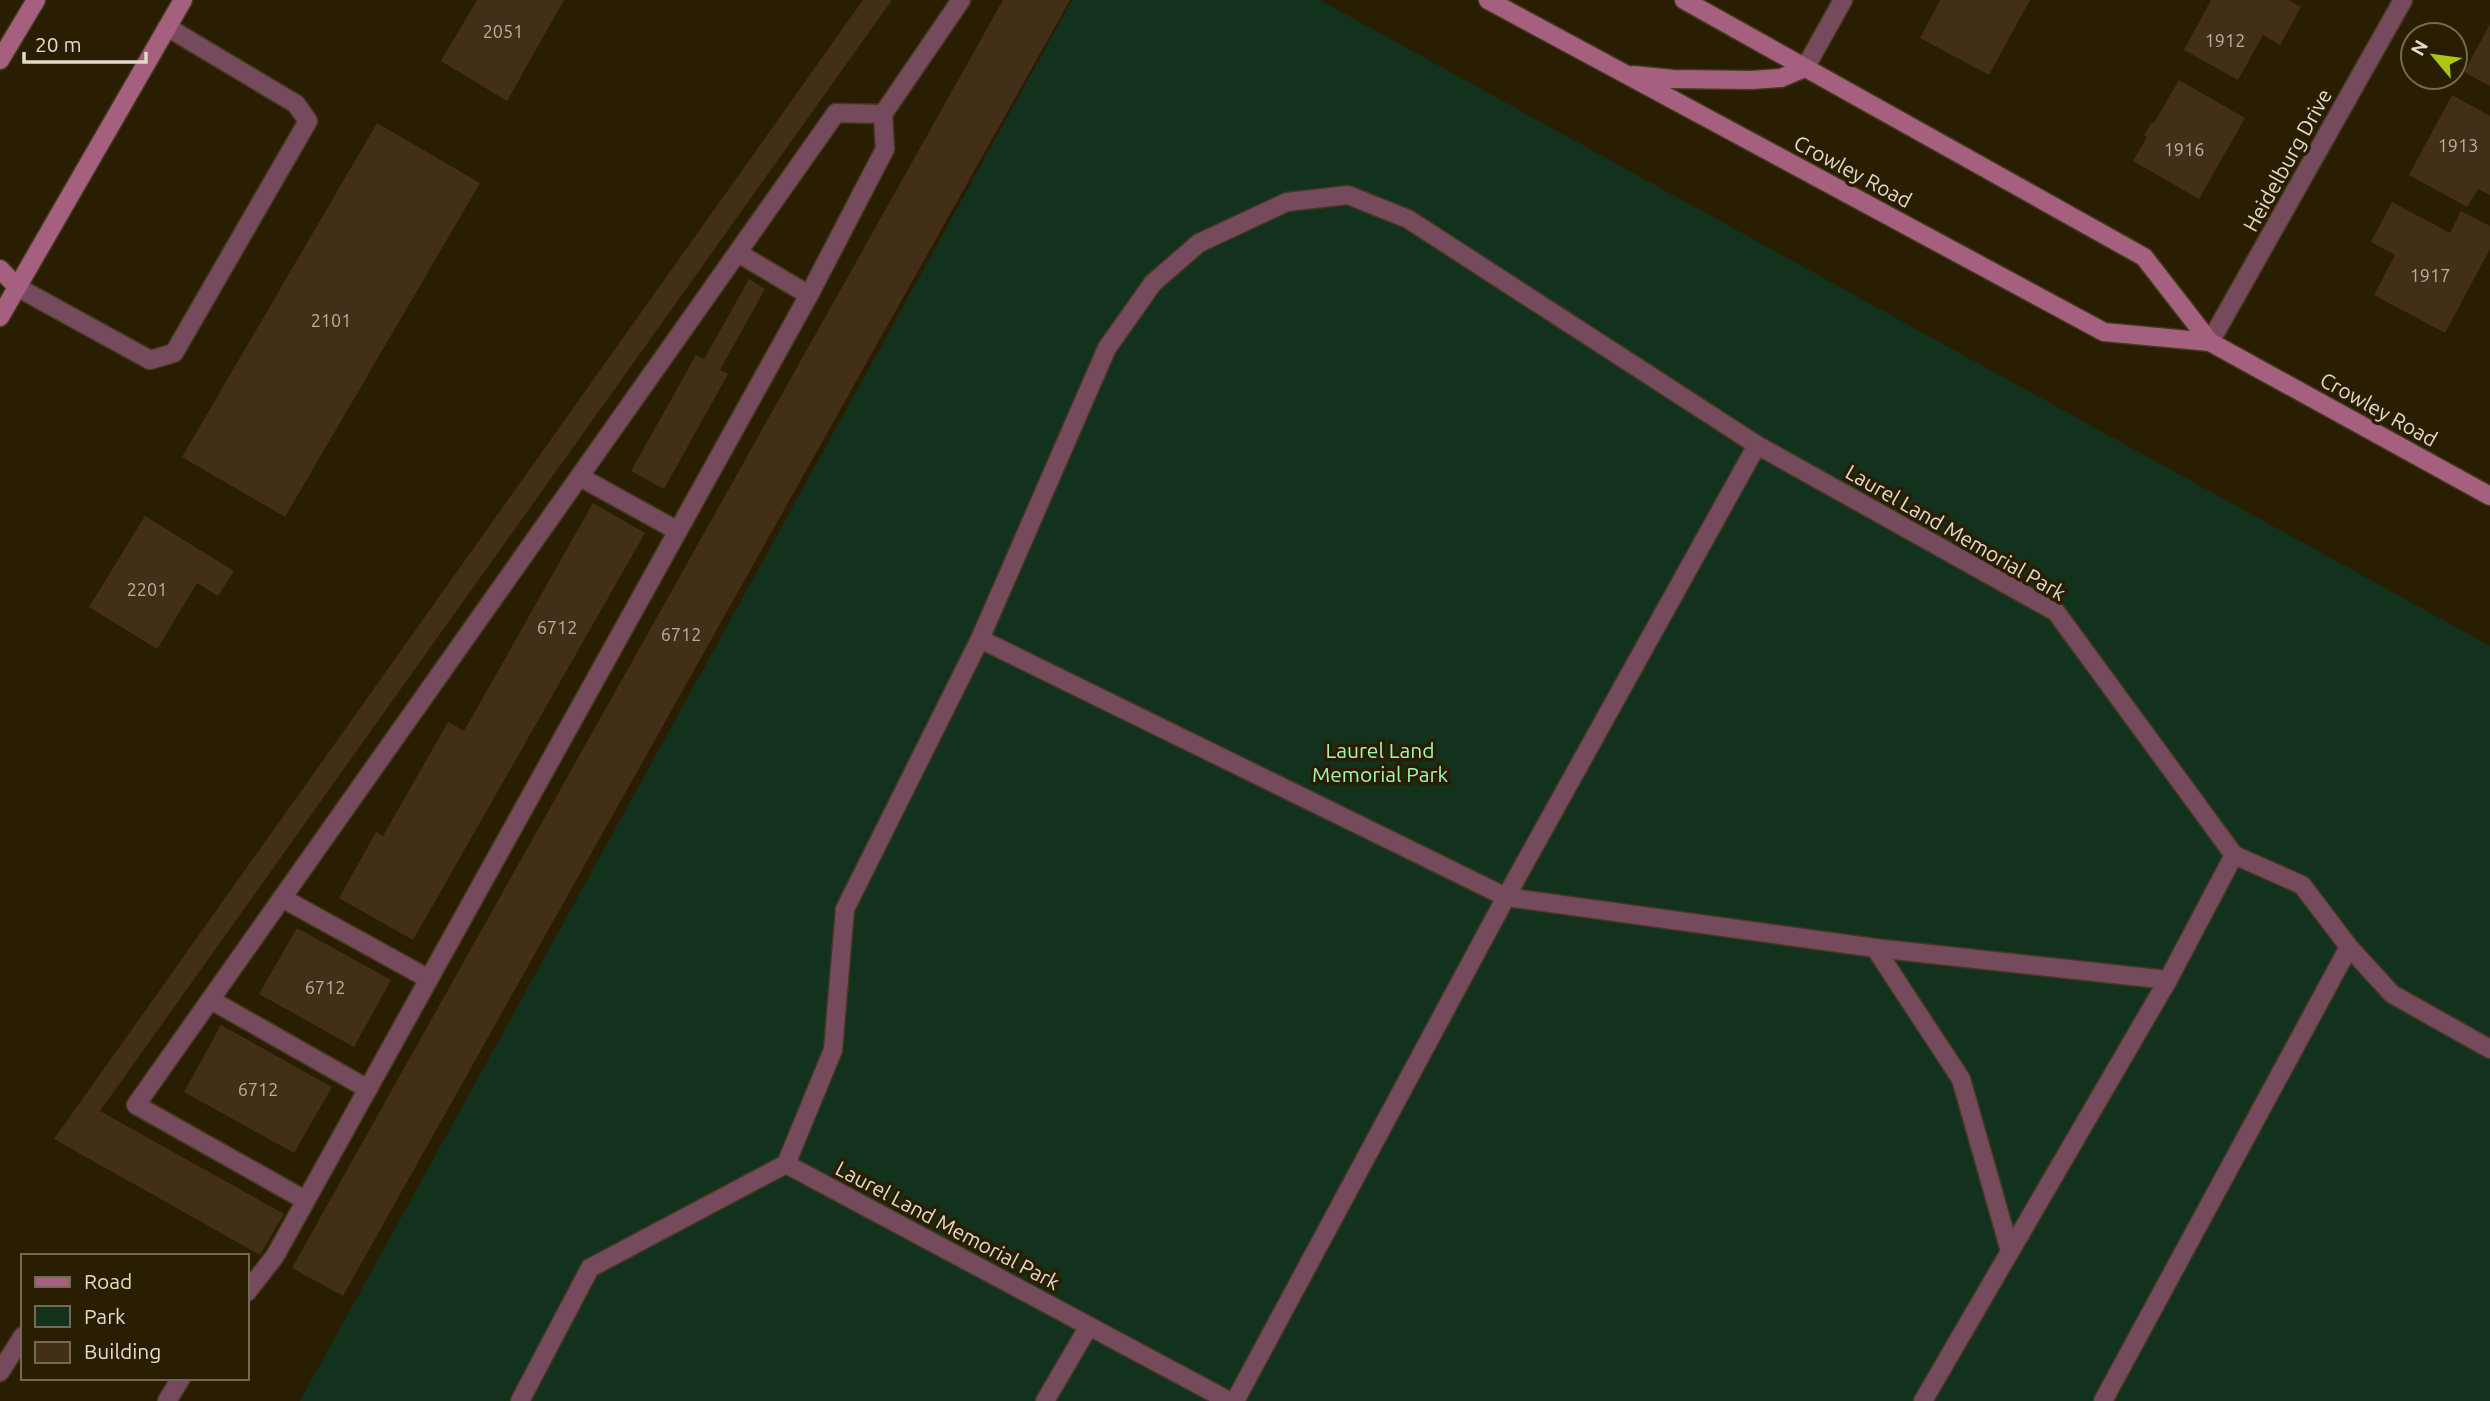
<svg xmlns="http://www.w3.org/2000/svg" width="2490" height="1401" viewBox="0 0 2490 1401" font-family="Ubuntu,sans-serif">
<style>
.green{fill:#13321d}
.building{fill:#432e17}
.lines{fill:none;stroke-linecap:round;stroke-linejoin:round}
.service-casing{stroke:#44381e;stroke-width:21}
.minor-casing{stroke:#44381e;stroke-width:21}
.secondary-casing{stroke:#44381e;stroke-width:21}
.service{stroke:#764a5d;stroke-width:18}
.minor{stroke:#764a5d;stroke-width:18}
.secondary{stroke:#a6607f;stroke-width:18}
.labels{text-anchor:middle;dominant-baseline:central;stroke-width:7;stroke-linejoin:round;paint-order:stroke}
.number-label{font-size:18px;fill:#baaf9d}
.street-label{font-size:21px;fill:#e2daca;stroke:#2a1e02}
.park-label{font-size:21px;fill:#a3f5b9;stroke:#2a1e02}
</style>
<rect width="100%" height="100%" fill="#2a1e02"/>
<path class="green" d="M1072,0H1320L2490,646V1401H300Z"/>
<g class="building">
<path d="M477,0H564L507,101L441,61Z"/>
<path d="M863,0H892L100,1111L284,1214L260,1255L54,1139Z"/>
<path d="M1003,0H1070L343,1296L292,1268Z"/>
<path d="M1940,0H2030L1989,75L1920,38Z"/>
<path d="M2211,0H2288L2301,7L2280,45L2263,35L2238,80L2184,50Z"/>
<path d="M2490,24V86L2464,72Z"/>
<path d="M2179,80L2245,118L2199,199L2133,161L2147,137L2144,135L2152,122L2154,123Z"/>
<path d="M2452,95L2490,116V195L2478,189L2467,207L2409,175Z"/>
<path d="M377,123L480,183L285,517L182,457Z"/>
<path d="M2392,202L2450,233L2461,211L2490,226V249L2445,333L2374,295L2395,255L2371,242Z"/>
<path d="M749,279L765,289L720,370L728,374L664,489L631,471L696,355L704,359Z"/>
<path d="M593,503L645,533L413,940L339,898L376,832L383,836L448,722L464,731Z"/>
<path d="M145,516L234,571L218,596L197,583L157,649L89,607Z"/>
<path d="M297,928L391,980L354,1047L259,994Z"/>
<path d="M221,1025L332,1087L294,1153L184,1092Z"/>
</g>
<g class="lines">
<g class="service-casing">
<g id="service">
<path d="M738,253L809,295"/>
<path d="M17,287L150,360L174,353L308,121L296,104L167,27"/>
<path d="M580,477L678,531"/>
<path d="M980,639L1506,897L1875,948L1961,1079L2010,1251"/>
<path d="M282,898L429,979"/>
<path d="M1875,948L2168,980L2234,855"/>
<path d="M211,1000L368,1089"/>
<path d="M786,1164L1229,1401"/>
<path d="M305,1200L136,1105L836,113L883,114"/>
<path d="M247,1292L275,1256L809,295L885,149L883,114L961,0"/>
<path d="M0,1372L23,1336"/>
<path d="M167,1401L181,1378"/>
<path d="M520,1401L590,1268L786,1164L833,1050L845,909L980,639L1107,348L1153,283L1199,243L1287,202L1348,195L1408,219L1757,445L2056,612L2234,855L2302,885L2349,947L2392,994L2490,1049"/>
<path d="M1045,1401L1089,1326"/>
<path d="M1235,1401L1506,897L1757,445"/>
<path d="M1923,1401L2168,980"/>
<path d="M2103,1401L2349,947"/>
</g>
</g>
<g class="minor-casing">
<g id="minor">
<path d="M1805,68L1843,0"/>
<path d="M2210,342L2403,0"/>
</g>
</g>
<g class="secondary-casing">
<g id="secondary">
<path d="M1488,0L2104,332L2210,342"/>
<path d="M1684,0L2144,257L2210,342L2490,496"/>
<path d="M0,60L36,0"/>
<path d="M1633,75L1673,79L1752,80L1781,78L1805,68"/>
<path d="M0,269L17,287"/>
<path d="M0,317L183,0"/>
</g>
</g>
<use href="#service" class="service"/>
<use href="#minor" class="minor"/>
<use href="#secondary" class="secondary"/>
</g>
<g class="labels">
<g class="number-label">
<text x="503" y="31">2051</text>
<text x="2225" y="40">1912</text>
<text x="2458" y="145">1913</text>
<text x="2184" y="149">1916</text>
<text x="2430" y="275">1917</text>
<text x="331" y="320">2101</text>
<text x="147" y="589">2201</text>
<text x="557" y="627">6712</text>
<text x="681" y="634">6712</text>
<text x="325" y="987">6712</text>
<text x="258" y="1089">6712</text>
</g>
<g class="street-label">
<text transform="translate(2287 160) rotate(-61)">Heidelburg Drive</text>
<text transform="translate(1853 171) rotate(28)">Crowley Road</text>
<text transform="translate(2379 409) rotate(29)">Crowley Road</text>
<text transform="translate(1956 532) rotate(30)">Laurel Land Memorial Park</text>
<text transform="translate(948 1225) rotate(28)">Laurel Land Memorial Park</text>
</g>
<g class="park-label">
<text x="1380" y="750">Laurel Land<tspan x="1380" dy="24">Memorial Park</tspan></text>
</g>
</g>
<rect x="21" y="1254" width="228" height="126" fill="#2a1e02" stroke="#746952" stroke-width="2"/>
<rect x="35" y="1277" width="35" height="10" fill="#a6607f" stroke="#746952" stroke-width="2"/>
<text x="84" y="1289" font-size="21" fill="#e2daca">Road</text>
<rect x="35" y="1306" width="35" height="21" fill="#13321d" stroke="#746952" stroke-width="2"/>
<text x="84" y="1324" font-size="21" fill="#e2daca">Park</text>
<rect x="35" y="1342" width="35" height="21" fill="#432e17" stroke="#746952" stroke-width="2"/>
<text x="84" y="1359" font-size="21" fill="#e2daca">Building</text>
<g transform="translate(2434 56) rotate(299)"><circle r="33" fill="#2a1e02" stroke="#746952" stroke-width="2"/>
<path d="M0-5L12 26L0 18L-12 26Z" fill="#acc613"/>
<text y="-10" font-size="19" font-weight="bold" text-anchor="middle" fill="#e2daca">N</text>
</g>
<path d="M24 52v10h122v-10" fill="none" stroke="#e2daca" stroke-width="3.5"/>
<text x="35" y="52" font-size="21" fill="#e2daca" stroke="#2a1e02" stroke-width="5" paint-order="stroke">20 m</text>
</svg>
